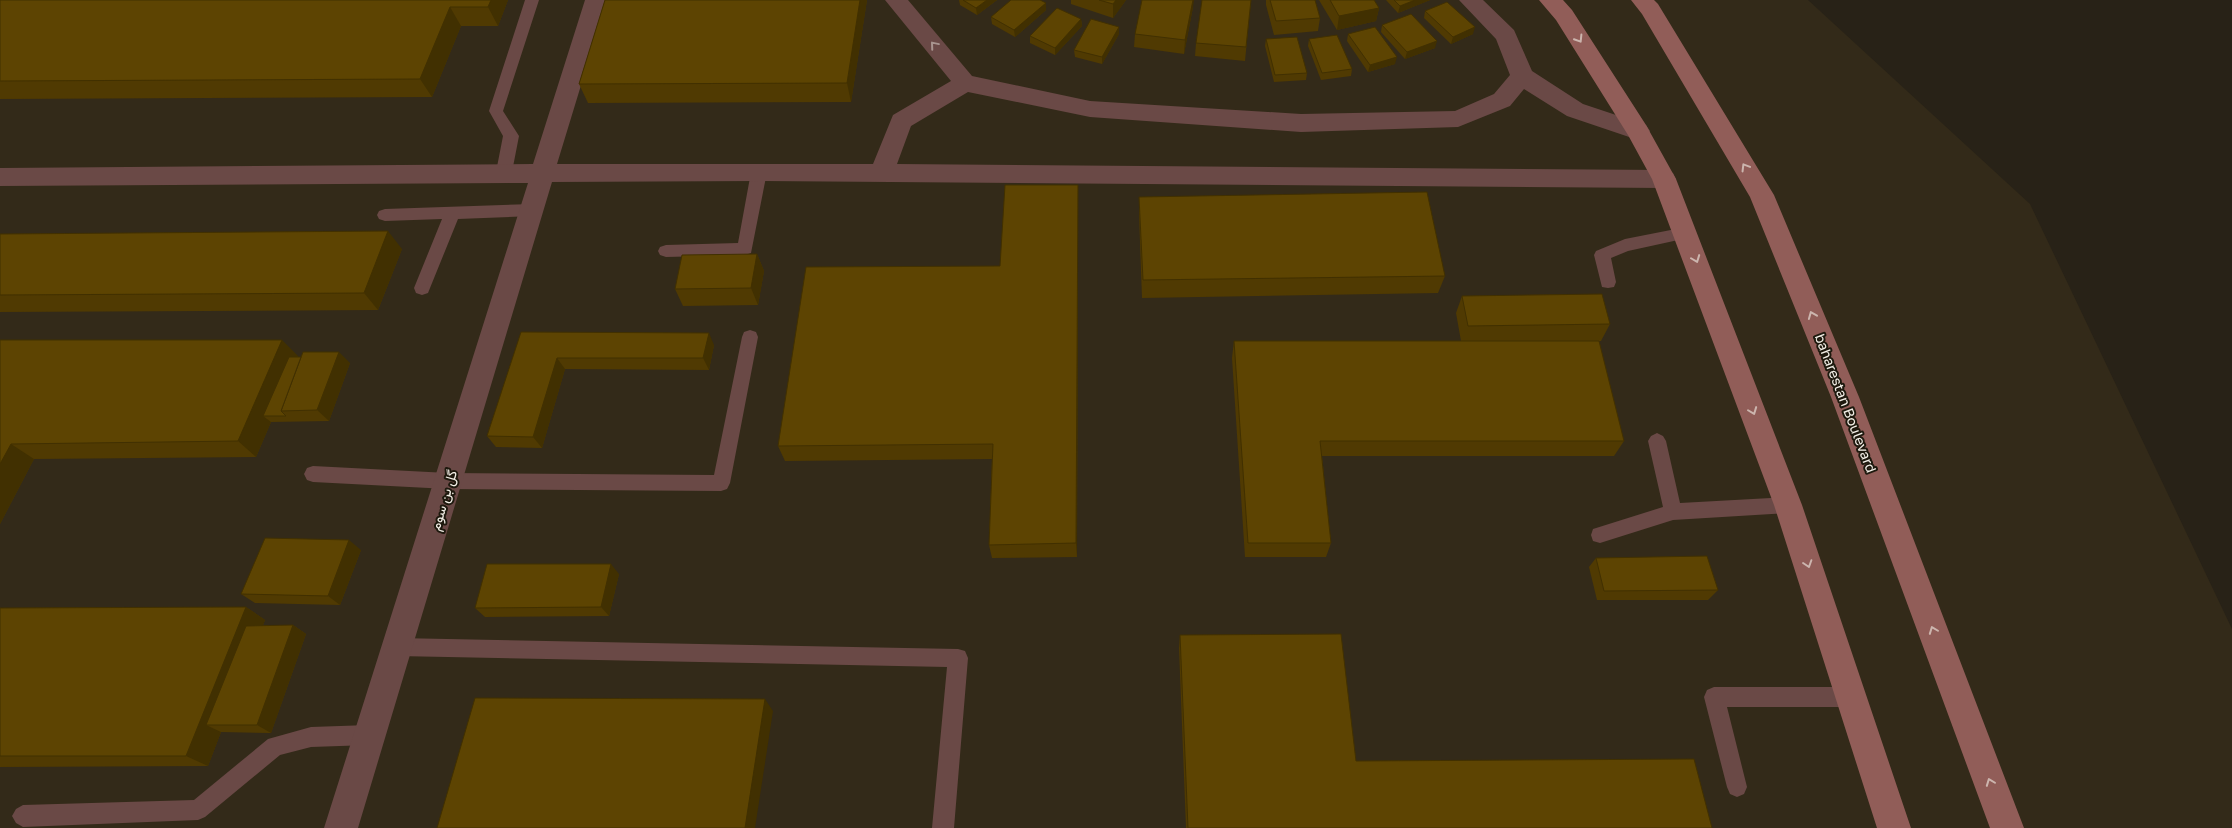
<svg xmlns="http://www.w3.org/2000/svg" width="2232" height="828" viewBox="0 0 2232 828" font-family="'Golos Text',Vazirmatn,sans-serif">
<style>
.built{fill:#332a19}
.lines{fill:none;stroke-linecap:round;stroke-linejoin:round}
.lane{fill:#6a4946;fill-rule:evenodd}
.street{fill:#6a4946;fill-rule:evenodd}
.secondary{fill:#915d58;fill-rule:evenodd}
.wall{fill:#503a02}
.shaded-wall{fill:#413001}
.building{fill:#5d4402;stroke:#413001}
.oneway{stroke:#ccb5ae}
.oneway2{stroke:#a8948f}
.labels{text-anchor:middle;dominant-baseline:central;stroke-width:4;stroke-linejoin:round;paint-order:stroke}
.street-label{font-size:14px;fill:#f4f0e8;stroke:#1e190e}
</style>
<rect width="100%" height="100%" fill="#282217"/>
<path class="built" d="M0,0H1808L2030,204L2232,629V828H0Z"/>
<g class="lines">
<g class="lane">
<path d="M525,0H539L503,111L519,136L512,172L509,176L504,178L499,176L496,172L503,136L489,111Z"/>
<path d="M759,166L764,168L767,172L751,253L745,255L666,257L660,255L658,251L660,247L666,245L738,243L751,172L754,168Z"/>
<path d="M533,204L539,206L541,210L539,214L533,216L458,219L430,288L428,293L422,295L416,293L414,288L442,219L385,221L379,219L377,215L379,211L385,209Z"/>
<path d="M1686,227L1692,229L1694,233L1692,237L1628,251L1611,258L1616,282L1614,287L1608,288L1602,287L1594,255L1596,251L1625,239Z"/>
<path d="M750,330L756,332L758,337L730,483L727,489L721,491L448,489L313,482L307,480L304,474L307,468L313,466L448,473L714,475L742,337L744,332Z"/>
<path d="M1657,433L1663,436L1666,441L1680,503L1788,497L1794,499L1797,505L1794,511L1788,513L1673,520L1600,543L1593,541L1591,535L1593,529L1663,507L1648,441L1651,436Z"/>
<path d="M397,638L958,649L965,651L968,658L954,828H932L947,667L397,656L390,654L387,647L390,640Z"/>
<path d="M1714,687H1852L1859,690L1862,697L1859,704L1852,707H1727L1747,787L1744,794L1737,797L1730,794L1727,787L1704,697L1707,690Z"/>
<path d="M369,725L376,728L379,735L376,742L369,745L311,747L280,755L205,817L198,820L23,827L16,823L12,816L16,809L23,805L194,800L268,739L311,727Z"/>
</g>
<path class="street" d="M585,0H607L557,164H873L893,115L951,81L885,0H908L972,76L1090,101L1301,114L1455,111L1494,94L1510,75L1496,39L1459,0H1483L1514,30L1532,71L1583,104L1646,125L1650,131L1646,137L1638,140L1567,116L1524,89L1510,106L1458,127L1301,132L1090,117L968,92L911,126L897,164L1664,170L1673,173L1676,179L1673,185L1664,188L759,181L552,182L358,828H324L528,183L0,186V168L533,164Z"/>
<g class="secondary">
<path d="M1539,0H1563L1572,10L1646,125L1676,179L1802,505L1911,828H1877L1774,505L1652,179L1628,135L1556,20Z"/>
<path d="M1631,0H1654L1658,4L1774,195L1859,397L2024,828H1990L1831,397L1750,197L1642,14Z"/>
</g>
</g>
<g class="wall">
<path d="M0,0H508L498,26H461L432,97L0,99Z"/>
<path d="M605,0H867L851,102L588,103L579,84Z"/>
<path d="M959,0H997L977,15L960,5Z"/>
<path d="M1071,0H1126L1113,18L1071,4Z"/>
<path d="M1251,0L1245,61L1195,56L1196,43Z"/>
<path d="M1266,0H1315L1320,18L1318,31L1274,35L1266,5Z"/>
<path d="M1319,0H1374L1379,8L1376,21L1337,30Z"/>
<path d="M1386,0H1430L1398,13Z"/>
<path d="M1046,3V10L1015,37L992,24L991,17Z"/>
<path d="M1193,7L1184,54L1134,47L1135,34Z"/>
<path d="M1425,11L1473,34L1451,44L1424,18Z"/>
<path d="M1081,19L1082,26L1055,55L1030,43V36Z"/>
<path d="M1382,25L1435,48L1405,59L1381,32Z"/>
<path d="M1119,34L1102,64L1075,57L1074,50Z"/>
<path d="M1348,34L1395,64L1368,72L1347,41Z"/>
<path d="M1266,39L1307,73L1306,80L1274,82L1265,46Z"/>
<path d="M1309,39L1352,69L1351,76L1321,80L1308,46Z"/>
<path d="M1139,197L1445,276L1438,293L1142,298L1139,214Z"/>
<path d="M1078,203L1077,557L992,558L989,545L992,459L785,461L778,446Z"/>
<path d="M0,234L402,249L378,310L0,312Z"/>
<path d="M757,254L764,271L758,305L683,306L675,289Z"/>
<path d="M1462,296L1610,324L1601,341H1599L1624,441L1614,456H1322L1331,543L1326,557H1245L1232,358L1234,341H1461L1456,313Z"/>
<path d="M521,332L714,345L709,370L565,369L542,448L496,447L487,436Z"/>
<path d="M0,340L298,356V357L350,363L329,421L271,422L256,457L34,459L0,524Z"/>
<path d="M361,550L340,605L255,603L241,594Z"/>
<path d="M1596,558L1718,590L1708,600H1597L1589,567Z"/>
<path d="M619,574L609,616L485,617L475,608Z"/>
<path d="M246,607L265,620L263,625H293L306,634L271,733L221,732L208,766L0,767V608Z"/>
<path d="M1180,635L1356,761L1712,828H1186L1179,648Z"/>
</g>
<g class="shaded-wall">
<path d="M491,0H508L498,26L488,7Z"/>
<path d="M860,0H867L851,102L847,83Z"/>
<path d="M987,0H997L977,15L976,8Z"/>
<path d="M1116,0H1126L1113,18V4Z"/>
<path d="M1193,0H1194L1193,7L1184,54L1185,40Z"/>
<path d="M1415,0H1430L1398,13L1400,6Z"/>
<path d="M1046,3V10L1015,37L1014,30Z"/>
<path d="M450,7L461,26L432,97L420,79Z"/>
<path d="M1379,8L1376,21L1337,30L1339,16Z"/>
<path d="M1081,19L1082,26L1055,55V48Z"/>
<path d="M1119,27V34L1102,64V57Z"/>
<path d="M1475,27L1473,34L1451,44L1453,37Z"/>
<path d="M1437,41L1435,48L1405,59L1407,52Z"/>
<path d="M1397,57L1395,64L1368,72L1370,65Z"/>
<path d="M1078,185V203L1077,557L1076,543Z"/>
<path d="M388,231L402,249L378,310L364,293Z"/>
<path d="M757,254L764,271L758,305L751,288Z"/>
<path d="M709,333L714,345L709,370L703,358Z"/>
<path d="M282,340L298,356L273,416H263L271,422L256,457L238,441Z"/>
<path d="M339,352L350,363L329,421L317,410Z"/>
<path d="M557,358L565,369L542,448L533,437Z"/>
<path d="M11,444L34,459L0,524V464Z"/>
<path d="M349,540L361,550L340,605L328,596Z"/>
<path d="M611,564L619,574L609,616L601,607Z"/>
<path d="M246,607L265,620L224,725H206L221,732L208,766L186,756Z"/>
<path d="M293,625L306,634L271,733L257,725Z"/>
<path d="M765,699L773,711L755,828H745Z"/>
</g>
<g class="building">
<path d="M0,0H491L488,7H450L420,79L0,81Z"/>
<path d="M605,0H860L847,83L579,84Z"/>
<path d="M963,0H987L976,8Z"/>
<path d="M1011,0H1040L1046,3L1014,30L991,17Z"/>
<path d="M1099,0H1116L1113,4Z"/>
<path d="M1142,0H1193L1185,40L1135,34Z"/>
<path d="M1202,0H1251L1246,47L1196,43Z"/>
<path d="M1270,0H1315L1320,18L1276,21Z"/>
<path d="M1330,0H1374L1379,8L1339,16Z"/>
<path d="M1394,0H1415L1400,6Z"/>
<path d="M1447,2L1475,27L1453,37L1425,11Z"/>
<path d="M1057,8L1081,19L1055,48L1030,36Z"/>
<path d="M1411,14L1437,41L1407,52L1382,25Z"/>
<path d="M1091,19L1119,27L1102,57L1074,50Z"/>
<path d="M1375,27L1397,57L1370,65L1348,34Z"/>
<path d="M1337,35L1352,69L1322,73L1309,39Z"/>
<path d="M1297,37L1307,73L1275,75L1266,39Z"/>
<path d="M1005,185H1078L1076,543L989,545L993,444L778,446L806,267L1000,266Z"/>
<path d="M1427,192L1445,276L1143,280L1139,197Z"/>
<path d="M388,231L364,293L0,295V234Z"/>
<path d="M757,254L751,288L675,289L682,255Z"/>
<path d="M1602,294L1610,324L1468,326L1462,296Z"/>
<path d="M521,332L709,333L703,358H557L533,437L487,436Z"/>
<path d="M0,340H282L238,441L11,444L0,464Z"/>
<path d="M1234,341H1599L1624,441H1320L1331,543H1248Z"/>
<path d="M303,352H339L317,410L281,411Z"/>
<path d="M289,357H301L281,411L286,416H263Z"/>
<path d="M265,538L349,540L328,596L241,594Z"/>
<path d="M1707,556L1718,590L1604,591L1596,558Z"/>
<path d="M487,564H611L601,607L475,608Z"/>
<path d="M246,607L186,756H0V608Z"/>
<path d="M293,625L257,725H206L246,626Z"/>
<path d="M1341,634L1356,761L1694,759L1712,828H1188L1180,635Z"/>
<path d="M475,698L765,699L745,828H437Z"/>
</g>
<defs><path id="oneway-chevron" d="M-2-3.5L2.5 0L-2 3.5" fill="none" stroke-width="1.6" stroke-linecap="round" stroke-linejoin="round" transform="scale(1.25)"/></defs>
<g class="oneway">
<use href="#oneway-chevron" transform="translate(1579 39) rotate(58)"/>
<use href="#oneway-chevron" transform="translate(1745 167) rotate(-121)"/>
<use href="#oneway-chevron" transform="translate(1696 259) rotate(69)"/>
<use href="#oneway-chevron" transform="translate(1812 315) rotate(-112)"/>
<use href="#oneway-chevron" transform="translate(1753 411) rotate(69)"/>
<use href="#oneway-chevron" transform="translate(1808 564) rotate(72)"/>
<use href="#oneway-chevron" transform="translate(1933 630) rotate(-111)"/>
<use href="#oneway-chevron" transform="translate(1990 782) rotate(-111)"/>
</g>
<use class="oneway2" href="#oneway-chevron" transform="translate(934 45) rotate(-130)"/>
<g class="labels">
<g class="street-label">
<text transform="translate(1846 403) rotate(69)">baharestan Boulevard</text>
<text transform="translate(443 500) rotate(-73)">گل بن سوم</text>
</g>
</g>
</svg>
